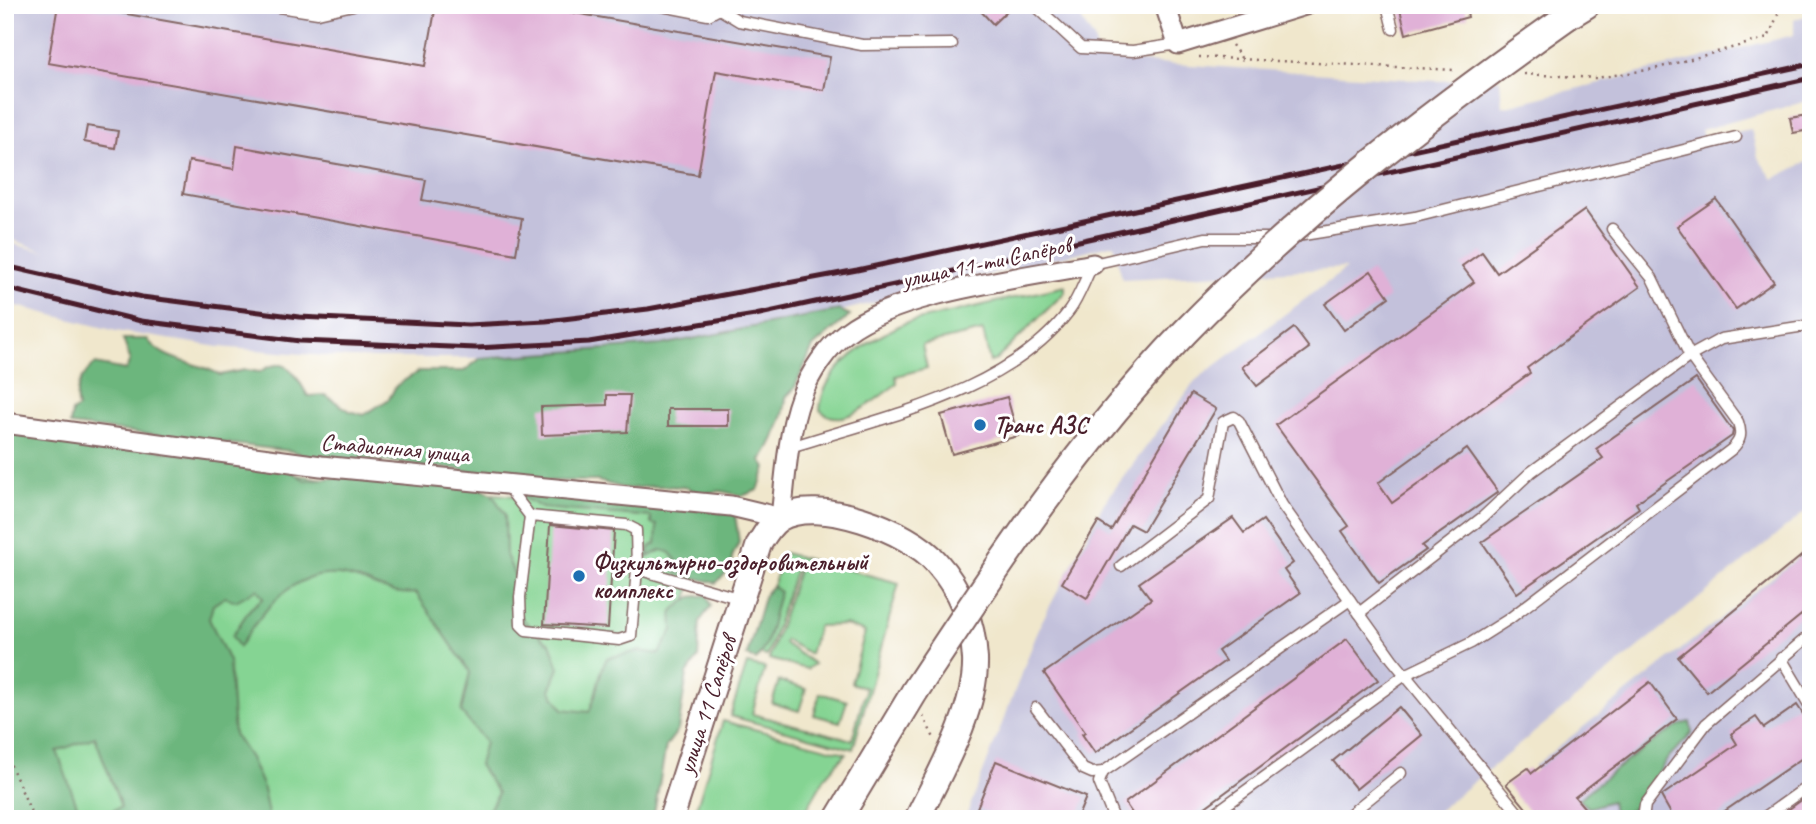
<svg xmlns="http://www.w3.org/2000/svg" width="1816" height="824" viewBox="0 0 1816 824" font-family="Caveat,sans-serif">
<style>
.industrial{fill:#c3c1db}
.green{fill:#85d493;stroke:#687a5f;stroke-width:2}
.forest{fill:#6cb67d;stroke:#5b6a54;stroke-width:2}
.building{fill:#e0b1d7}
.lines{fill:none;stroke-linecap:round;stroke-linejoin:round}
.service-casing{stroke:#846563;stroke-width:13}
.minor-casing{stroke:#846563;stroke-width:23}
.tertiary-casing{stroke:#846563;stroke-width:28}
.secondary-casing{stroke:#846563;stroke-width:30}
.path{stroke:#846563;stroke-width:2.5;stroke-dasharray:2 5;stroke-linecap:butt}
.service{stroke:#fff;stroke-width:10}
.minor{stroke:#fff;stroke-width:19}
.tertiary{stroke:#fff;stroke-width:24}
.secondary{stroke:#fff;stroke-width:26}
.rail{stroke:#4a1f2b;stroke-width:5}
.secondary-bridge-casing{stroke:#846563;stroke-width:30;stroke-linecap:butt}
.secondary-bridge{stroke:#fff;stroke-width:26}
.poi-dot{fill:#1f6fb2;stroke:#fff;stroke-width:2.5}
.labels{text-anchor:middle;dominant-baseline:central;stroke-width:6;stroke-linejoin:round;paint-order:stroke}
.street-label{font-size:24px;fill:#4a1f2b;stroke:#fff}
.poi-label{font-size:24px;font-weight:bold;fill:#4a1f2b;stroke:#fff;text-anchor:start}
</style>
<rect width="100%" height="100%" fill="#fff"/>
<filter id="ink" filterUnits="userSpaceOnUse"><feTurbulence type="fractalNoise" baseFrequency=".0143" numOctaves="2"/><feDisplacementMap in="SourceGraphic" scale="14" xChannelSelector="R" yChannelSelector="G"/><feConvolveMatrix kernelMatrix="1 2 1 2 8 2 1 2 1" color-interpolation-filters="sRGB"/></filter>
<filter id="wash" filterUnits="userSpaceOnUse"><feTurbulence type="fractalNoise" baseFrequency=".00686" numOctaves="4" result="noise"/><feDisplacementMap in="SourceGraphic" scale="28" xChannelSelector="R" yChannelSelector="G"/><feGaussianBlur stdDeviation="1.57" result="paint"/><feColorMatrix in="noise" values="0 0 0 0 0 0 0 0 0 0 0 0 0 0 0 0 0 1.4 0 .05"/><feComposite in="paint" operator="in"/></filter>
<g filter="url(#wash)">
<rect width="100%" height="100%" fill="#f0e7cc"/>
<g class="industrial">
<path d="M5,5H1072L1095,41L1096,59L1436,81L1500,79L1502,107L1794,35V19L1811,15V100L1701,130L1704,139L1751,129L1758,158L1773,179L1811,160V507L1428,819H965L1041,623L1104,503L1196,380L1347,268L1122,279L1114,244L808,319L661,345L564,354L481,358H350L219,347L116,331L5,303V242L46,252L5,237Z"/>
<path d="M1811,541V819H1576L1534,766L1808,549Z"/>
</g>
<g class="green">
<path d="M1065,286V292L996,360L990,362L983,331L922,345L927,368L896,376L897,384C878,396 843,433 820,410C822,367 872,339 905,323Z"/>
<path d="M5,432L337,481L637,506L716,517L608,819H5Z"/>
<path d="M784,553L899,583L853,749L730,716L747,664L765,668L752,714L852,740L866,688L851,683L865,632L846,625L818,626L810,654L785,640L784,643L814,664L807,669L769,659L799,568H796L767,656L750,652Z"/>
<path d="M779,681L806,689L799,711L772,703Z"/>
<path d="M820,693L847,701L840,722L814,715Z"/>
<path d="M723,721L846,753L826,776L801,819H693Z"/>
</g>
<g class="forest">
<path d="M839,310L850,315L813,347L794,389L786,397C786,412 772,447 761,460L766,468L758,490L742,496L721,491L699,494L687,487L654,486L627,489L598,481H543L528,475H477L460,469L425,467L374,459L323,461L291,451L70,425L72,412L78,408C73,392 82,374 95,364L126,370L130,359L123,339H147C166,364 195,360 220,375L245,370L260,372C288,353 295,375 308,396L325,395L350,411L364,415L389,399L396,386L419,371H464L481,358L661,345Z"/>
<path d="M5,431L26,433L45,440L72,437L287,469L305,480L343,477L472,484L492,494L505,514L506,555L516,578L510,606C524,618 534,634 550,643L559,668L550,690L563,709L589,712C598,694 597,676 607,658L640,651L659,654L673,630L672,611L691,597L707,595L711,606L700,621L698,658L687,674L678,730L666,746L653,819H492L488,812L498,793L479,765L485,742L461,712L470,672L416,593C394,596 380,587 360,580C300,559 268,604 239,647L232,636L250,609L263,598L257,589L236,601L225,597L213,605L209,619L229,661L234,734L250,758L262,785L269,819H90L121,807L95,737L57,751L82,819H5Z"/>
<path d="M521,489L735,514L739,542L732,557L733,567L716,583L675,573L678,562L669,552L661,550L648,557L650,547L656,544L657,525L651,524V517L542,508L520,496Z"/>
<path d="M772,586L780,592C771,614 773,640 756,660L747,655L765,594Z"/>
<path d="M1690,722L1692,732C1686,743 1676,748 1669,757C1654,776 1643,808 1618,817L1613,813L1611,801L1589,808L1579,800C1592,786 1674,723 1690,722Z"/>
</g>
<g id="blocks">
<g class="building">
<path d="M58,5H75L425,66L436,5H528L830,57L824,90L716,71L698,175L48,63Z"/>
<path d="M975,5H1013L993,24Z"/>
<path d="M1399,5H1465L1468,17L1406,34Z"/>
<path d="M1808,115L1810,130L1793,133L1790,118Z"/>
<path d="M87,126L118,131L115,148L84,142Z"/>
<path d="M237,146L426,180L422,200L522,218L516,254L183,194L189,161L234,169Z"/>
<path d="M1716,199L1774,282L1736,309L1677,226Z"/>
<path d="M1585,210L1640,287L1527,368L1530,373L1378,483L1392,503L1467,449L1498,492L1422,546L1426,550L1379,583L1342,531L1349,526L1276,425L1474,282L1462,266L1482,252L1497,273Z"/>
<path d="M1371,271L1389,297L1344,330L1325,304Z"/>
<path d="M1294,328L1309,348L1257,386L1242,367Z"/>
<path d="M1696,379L1733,431L1732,436L1636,503L1639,508L1517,593L1482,542L1603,458L1596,449Z"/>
<path d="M1191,394L1216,409L1143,531L1130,524L1087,598L1062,583L1098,522L1111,530Z"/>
<path d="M607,395H630L627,432L542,435L541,407L607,405Z"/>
<path d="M1007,397L1018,436L952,454L941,415Z"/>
<rect x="668" y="409" width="60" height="17"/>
<path d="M1233,518L1244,533L1263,520L1293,563L1284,570L1300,593L1218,651L1225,661L1095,753L1082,734L1085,732L1044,673L1151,599L1139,583Z"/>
<path d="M550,525L614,531L608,628L544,624Z"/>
<path d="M1811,548V607L1707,692L1678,657Z"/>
<path d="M1347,639L1378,680L1189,819H1136L1125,803Z"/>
<path d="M1650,682L1677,719L1575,797L1594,819H1535L1506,784L1528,768L1532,773Z"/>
<path d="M1797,705L1811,726V752L1713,819H1674L1661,796L1737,744L1731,734L1756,717L1764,728Z"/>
<path d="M1399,707L1422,735L1356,789L1333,761Z"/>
<path d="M996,761L1086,797L1077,819H1005L977,808Z"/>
<path d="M1806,797L1811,803V819H1775Z"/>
</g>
</g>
</g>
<g filter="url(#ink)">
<use href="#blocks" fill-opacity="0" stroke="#846563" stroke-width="2"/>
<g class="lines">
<g class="service-casing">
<g id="service">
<path d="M266,5L318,13L353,5"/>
<path d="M657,5L708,15L725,6"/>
<path d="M1387,5L1393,29"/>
<path d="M1039,9L1081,48L1133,51L1178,44"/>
<path d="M721,10L739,21L862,45L952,44"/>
<path d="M1612,229L1652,278L1690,356L1721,339L1811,325"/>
<path d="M1297,236L1415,217L1736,137"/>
<path d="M791,447C883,417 1007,393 1069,311C1079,298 1085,279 1093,264L1205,238H1275"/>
<path d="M506,485L530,516"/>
<path d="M530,516L626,525L636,530L637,569L631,636L619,640L526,630L521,625L520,597Z"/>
<path d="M1121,566L1209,499L1223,422L1234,417L1239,421L1282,505L1392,659L1523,819"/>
<path d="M637,569L741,599"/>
<path d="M1781,658L1811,708"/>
<path d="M1036,708L1083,769L1092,773L1103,772L1350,600"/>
<path d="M1103,772L1099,782L1114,819"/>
<path d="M1207,819L1405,675L1471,643L1509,619L1732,449C1741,440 1742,434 1738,422L1690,356L1531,472L1483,517L1359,613"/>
<path d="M1344,819L1401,773"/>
<path d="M1643,819L1645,805L1706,724L1811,634"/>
<path d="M1762,819L1811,784"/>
</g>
</g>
<g class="minor-casing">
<g id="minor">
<path d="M1165,5L1178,44L1305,5"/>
<path d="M5,423L321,466L731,506L781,518C785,481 788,431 801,397C809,374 828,346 847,332C901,291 1025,278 1093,264"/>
</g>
</g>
<g class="tertiary-casing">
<path id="tertiary" d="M671,819L759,544C765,534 770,525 779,519C817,495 910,531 936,562C961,590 973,622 975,659C977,710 939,774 917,819"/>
</g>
<g class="secondary-casing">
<g id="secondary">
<path d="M1568,16L1586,5"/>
<path d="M838,819L915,691"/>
</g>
</g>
<g class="path">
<path d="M1232,45L1242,59"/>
<path d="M1199,57L1455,70"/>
<path d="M1524,74L1596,78L1654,69L1768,38L1782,5"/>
<path d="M923,716L934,738"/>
<path d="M5,752L34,819"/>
</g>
<use href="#service" class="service"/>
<use href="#minor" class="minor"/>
<use href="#tertiary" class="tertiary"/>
<use href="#secondary" class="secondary"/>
<g class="rail">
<path d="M5,266L142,297L299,317L468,325L546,321L648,309L857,270L1811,64"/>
<path d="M5,288L141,321L300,341L476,348L589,342L755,315L908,282L1061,245L1811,78"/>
</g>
<g class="secondary-bridge-casing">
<path id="secondary-bridge" d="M915,691C997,566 1081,440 1185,332C1301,212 1432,112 1568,16"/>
</g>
<use href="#secondary-bridge" class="secondary-bridge"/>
</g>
</g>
<g class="poi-dot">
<circle cx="980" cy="425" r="7"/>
<circle cx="579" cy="576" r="7"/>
</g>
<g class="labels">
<g class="street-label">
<text transform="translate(986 262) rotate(-12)">улица 11-ти Сапёров</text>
<text transform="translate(395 448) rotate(5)">Стадионная улица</text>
<text transform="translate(707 705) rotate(-72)">улица 11 Сапёров</text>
</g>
<g class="poi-label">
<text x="994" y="425">Транс АЗС</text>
<text x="593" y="562">Физкультурно-оздоровительный<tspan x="593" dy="28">комплекс</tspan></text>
</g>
</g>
<rect width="1816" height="824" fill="none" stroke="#fff" stroke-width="28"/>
</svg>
